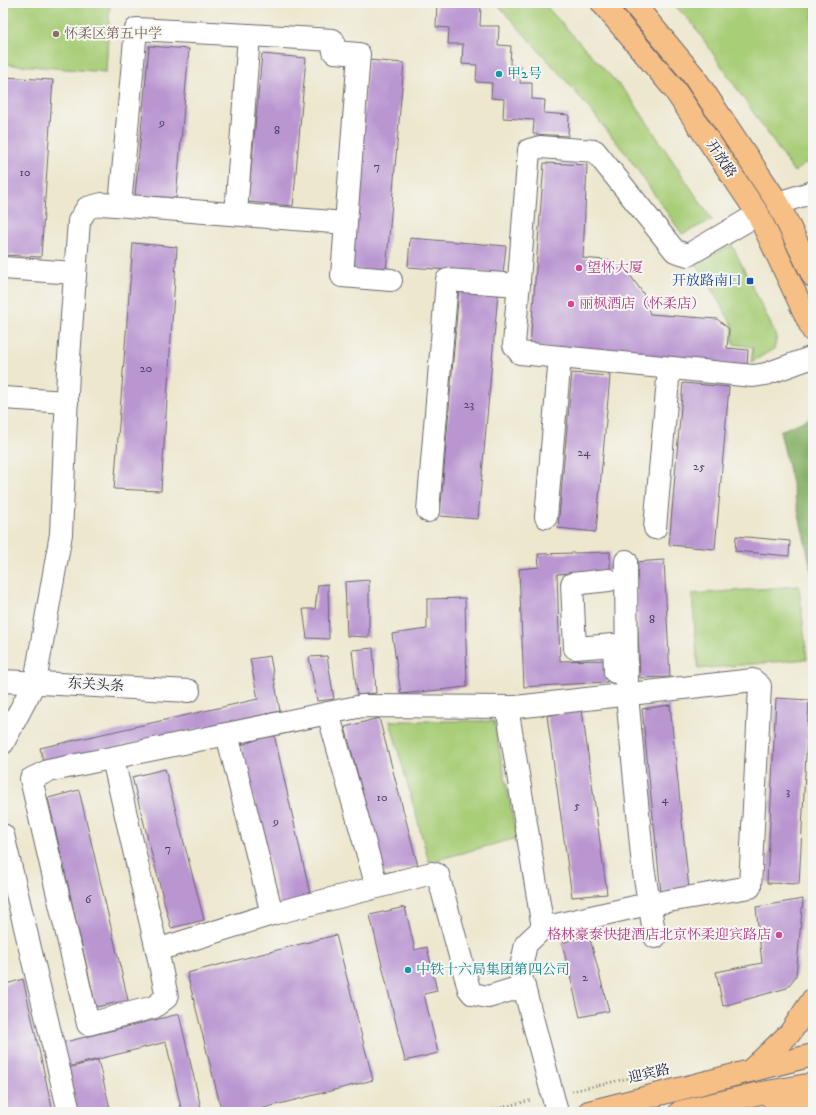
<svg xmlns="http://www.w3.org/2000/svg" width="816" height="1115" viewBox="0 0 816 1115" font-family="'IM FELL DW Pica','Noto Serif SC',serif">
<style>
.green{fill:#a9ce78;stroke:#66785a}
.forest{fill:#86b168;stroke:#546a52}
.building{fill:#ba96d1}
.lines{fill:none;stroke-linecap:round;stroke-linejoin:round}
.minor-casing{stroke:#69676e;stroke-width:24}
.major-casing{stroke:#69676e;stroke-width:24}
.path{stroke:#69676e;stroke-width:2.5;stroke-dasharray:1 3;stroke-linecap:butt}
.minor{stroke:#fff;stroke-width:22}
.major{stroke:#f5bf86;stroke-width:22}
.education-dot{fill:#8d6e63;stroke:#f6f6f2;stroke-width:1.5}
.culture-dot{fill:#0f9aa8;stroke:#f6f6f2;stroke-width:1.5}
.hotel-dot{fill:#d1479c;stroke:#f6f6f2;stroke-width:1.5}
.transit-dot{fill:#1a4fb4;stroke:#f6f6f2;stroke-width:1.5}
.labels{text-anchor:middle;dominant-baseline:central;stroke-width:4;stroke-linejoin:round;paint-order:stroke}
.number-label{font-size:12px;fill:#483f60}
.education-label{font-size:14px;fill:#785e54;stroke:#f6f6f2;text-anchor:start}
.culture-label{font-size:14px;fill:#0d838f;stroke:#f6f6f2;text-anchor:start}
.street-label{font-size:14px;fill:#22223b;stroke:#f6f6f2}
.hotel-label{font-size:14px;fill:#b23c85;stroke:#f6f6f2;text-anchor:start}
.transit-label{font-size:14px;fill:#164399;stroke:#f6f6f2;text-anchor:end}
</style>
<rect width="100%" height="100%" fill="#f6f6f2"/>
<filter id="ink" filterUnits="userSpaceOnUse"><feTurbulence type="fractalNoise" baseFrequency=".025" numOctaves="2"/><feDisplacementMap in="SourceGraphic" scale="8" xChannelSelector="R" yChannelSelector="G"/><feConvolveMatrix kernelMatrix="1 2 1 2 8 2 1 2 1" color-interpolation-filters="sRGB"/></filter>
<filter id="wash" filterUnits="userSpaceOnUse"><feTurbulence type="fractalNoise" baseFrequency=".012" numOctaves="4" result="noise"/><feDisplacementMap in="SourceGraphic" scale="16" xChannelSelector="R" yChannelSelector="G"/><feGaussianBlur stdDeviation="0.9" result="paint"/><feColorMatrix in="noise" values="0 0 0 0 0 0 0 0 0 0 0 0 0 0 0 0 0 1.4 0 .05"/><feComposite in="paint" operator="in"/></filter>
<g filter="url(#wash)">
<rect width="100%" height="100%" fill="#ede7ce"/>
<g class="green">
<path d="M3,3H110L106,72L3,64Z"/>
<path d="M496,3H543L630,97L712,220L682,234L627,155L569,84Z"/>
<path d="M672,3H813V158L794,172L692,23Z"/>
<path d="M732,245L777,337L774,349L751,362L753,347L733,344V326L696,263Z"/>
<path d="M799,586L807,659L698,669L692,594Z"/>
<path d="M390,721H494L517,838L429,862Z"/>
</g>
<path class="forest" d="M813,417V577L780,431Z"/>
<g id="blocks">
<g class="building">
<path d="M437,3L481,5L480,26H499L498,45L511,46L510,65L521,66L520,83H532V99L545,100L544,113L569,115L568,136L533,134L534,120L503,118L504,99L491,98L492,83L476,82L477,65L462,64L463,44H448L449,28L436,27Z"/>
<path d="M149,46L189,49L176,198L135,195Z"/>
<path d="M262,54L306,58L293,206L248,202Z"/>
<path d="M368,60L404,63L386,272L350,269Z"/>
<path d="M4,77L53,80L41,257L3,255Z"/>
<path d="M544,163L587,165L583,258L614,261L630,275L643,293L650,314L717,319L729,329L727,348L748,350L747,366L530,347Z"/>
<path d="M410,238L506,246L503,274L408,267Z"/>
<path d="M133,243L177,247L161,491L114,489Z"/>
<path d="M459,289L498,293L478,519L440,516Z"/>
<path d="M572,373L610,376L596,532L558,528Z"/>
<path d="M683,383L729,387L715,549L669,545Z"/>
<path d="M736,536L790,541L789,556L735,551Z"/>
<path d="M610,552V571L557,574L560,661L607,660V682L524,687L519,569L539,567L538,554Z"/>
<path d="M664,560L670,677L640,678L635,562Z"/>
<path d="M369,580V637L347,636L345,582Z"/>
<path d="M328,584L329,639L307,638L303,609H315L318,585Z"/>
<path d="M465,598L467,687L401,694L392,634L427,629V599Z"/>
<path d="M373,648L376,693L357,695L352,650Z"/>
<path d="M270,656L280,711L44,763L40,748L258,699L250,659Z"/>
<path d="M327,656L334,699L317,701L309,657Z"/>
<path d="M776,698L809,700L799,884L767,883Z"/>
<path d="M670,705L689,889L661,893L642,709Z"/>
<path d="M582,710L607,894L572,897L547,716Z"/>
<path d="M379,718L418,866L384,873L345,727Z"/>
<path d="M274,734L311,898L280,906L241,745Z"/>
<path d="M165,769L204,920L171,928L132,777Z"/>
<path d="M79,790L128,1000L96,1007L48,798Z"/>
<path d="M803,899L796,976L787,988L723,1006L716,972L762,963L756,907Z"/>
<path d="M405,907L415,950L427,947L437,991L424,994L438,1053L405,1061L370,915Z"/>
<path d="M336,935L373,1080L248,1112H222L187,973Z"/>
<path d="M589,935L609,1011L580,1017L562,943Z"/>
<path d="M23,979L53,1112H3V985Z"/>
<path d="M179,1014L202,1112H182L166,1042L67,1067L61,1043Z"/>
<path d="M98,1060L111,1112H77L66,1069Z"/>
</g>
</g>
</g>
<g filter="url(#ink)">
<use href="#blocks" fill-opacity="0" stroke="#69676e" stroke-width="1"/>
<g class="lines">
<g class="minor-casing">
<g id="minor">
<path d="M778,203L813,192"/>
<path d="M120,205L136,29L249,35"/>
<path d="M236,214L249,35L333,40L334,52L359,54L346,223"/>
<path d="M758,214L688,255L675,251L595,151L540,147L529,150L514,345L520,353L753,376L766,374L813,357"/>
<path d="M3,268L75,273"/>
<path d="M3,398L67,402"/>
<path d="M428,511L447,280L519,285"/>
<path d="M546,517L560,357"/>
<path d="M655,528L669,368"/>
<path d="M626,561L627,695L643,867L655,937"/>
<path d="M609,580L572,584L575,648L614,645L615,672"/>
<path d="M3,681L189,691"/>
<path d="M507,707L543,928"/>
<path d="M328,713L377,887"/>
<path d="M227,734L272,914"/>
<path d="M3,743L35,682L61,534L68,371L79,221L87,208L102,204L346,223L342,276L391,280"/>
<path d="M113,759L157,950"/>
<path d="M3,835L69,1112"/>
<path d="M524,986L488,997L473,994L469,989L438,875L432,873L272,914L157,950L167,997L154,1007L88,1024L31,779L48,771L362,706L516,707L753,680L760,686L750,887L639,906L543,928L526,944L520,972L557,1112"/>
</g>
</g>
<g class="major-casing">
<g id="major">
<path d="M602,3L674,89L758,214L813,331"/>
<path d="M633,3L693,75L778,203L813,276"/>
<path d="M751,1070L790,1033L813,999"/>
<path d="M771,1097L813,1105"/>
<path d="M589,1112L813,1055"/>
<path d="M680,1112L756,1094L813,1084"/>
</g>
</g>
<g class="path">
<path d="M572,1091L643,1075"/>
<path d="M482,1112L532,1100"/>
</g>
<use href="#minor" class="minor"/>
<use href="#major" class="major"/>
</g>
</g>
<circle class="education-dot" cx="56" cy="34" r="4"/>
<g class="culture-dot">
<circle cx="499" cy="74" r="4"/>
<circle cx="408" cy="970" r="4"/>
</g>
<g class="hotel-dot">
<circle cx="579" cy="268" r="4"/>
<circle cx="571" cy="304" r="4"/>
<circle cx="779" cy="935" r="4"/>
</g>
<rect class="transit-dot" x="746" y="277" width="8" height="8" rx="2"/>
<g class="labels">
<g class="number-label">
<text x="162" y="122">9</text>
<text x="277" y="130">8</text>
<text x="377" y="166">7</text>
<text x="25" y="172">10</text>
<text x="146" y="368">20</text>
<text x="469" y="404">23</text>
<text x="584" y="452">24</text>
<text x="699" y="466">25</text>
<text x="652" y="619">8</text>
<text x="788" y="791">3</text>
<text x="382" y="797">10</text>
<text x="665" y="799">4</text>
<text x="577" y="805">5</text>
<text x="276" y="821">9</text>
<text x="168" y="848">7</text>
<text x="88" y="899">6</text>
<text x="585" y="977">2</text>
</g>
<g class="education-label">
<text x="64" y="34">怀柔区第五中学</text>
</g>
<g class="culture-label">
<text x="507" y="74">甲2号</text>
<text x="416" y="970">中铁十六局集团第四公司</text>
</g>
<g class="street-label">
<text transform="translate(721 159) rotate(56)">开放路</text>
<text transform="translate(96 685) rotate(3)">东关头条</text>
<text transform="translate(649 1074) rotate(-13)">迎宾路</text>
</g>
<g class="hotel-label">
<text x="587" y="268">望怀大厦</text>
<text x="579" y="304">丽枫酒店（怀柔店）</text>
<text x="771" y="935" text-anchor="end">格林豪泰快捷酒店北京怀柔迎宾路店</text>
</g>
<g class="transit-label">
<text x="742" y="281">开放路南口</text>
</g>
</g>
<rect width="816" height="1115" fill="none" stroke="#f6f6f2" stroke-width="16"/>
</svg>
